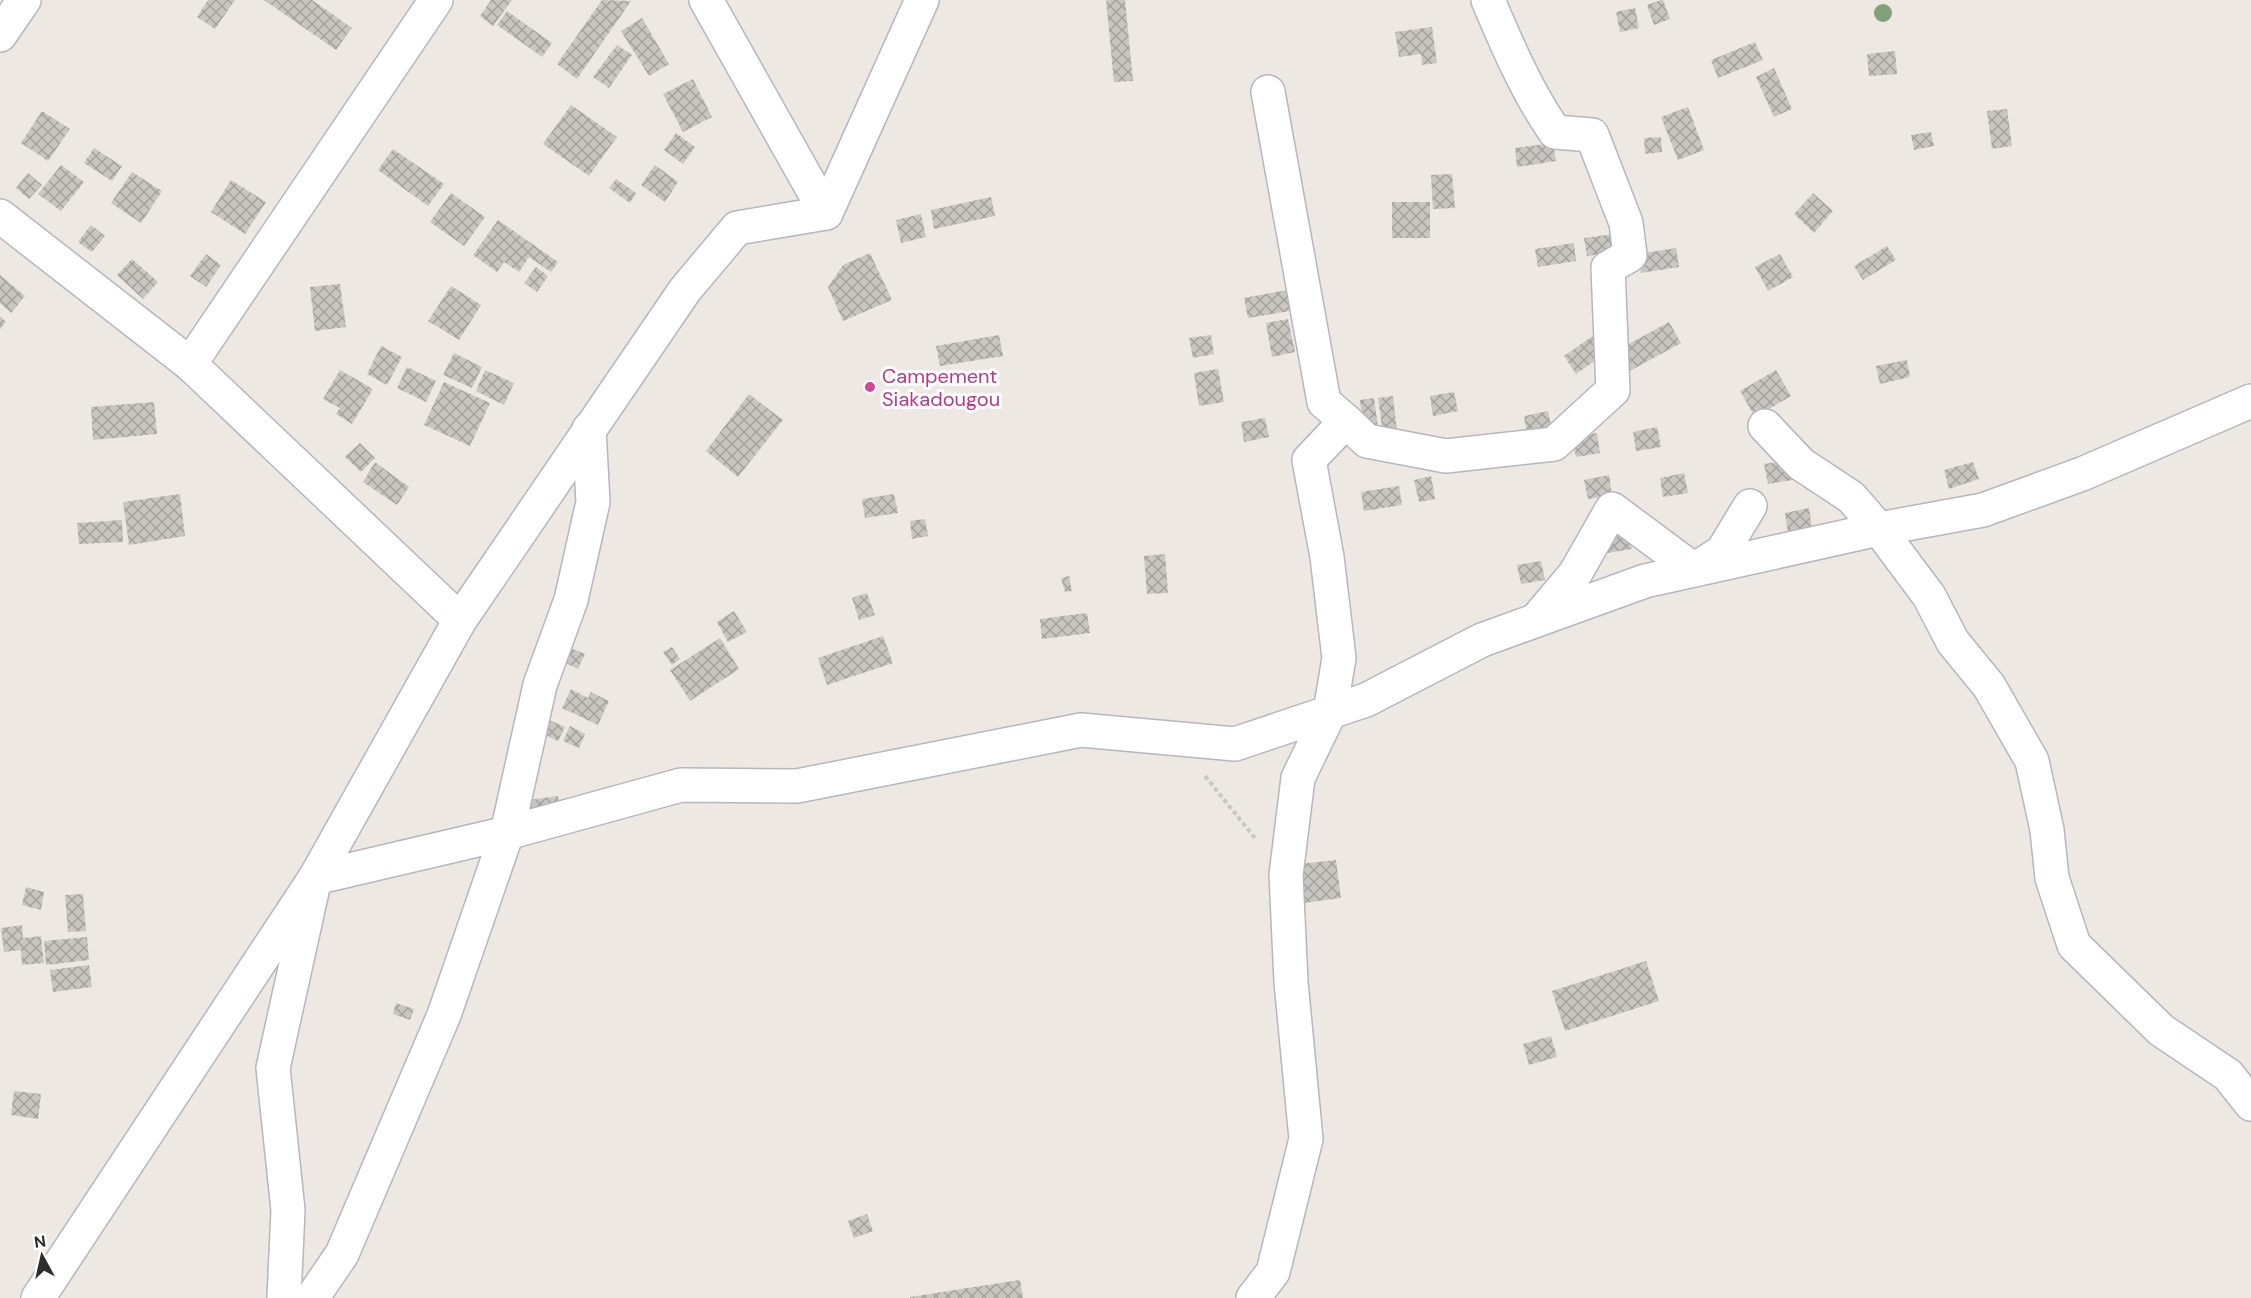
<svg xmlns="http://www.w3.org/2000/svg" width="2251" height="1298" viewBox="0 0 2251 1298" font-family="'DM Sans',sans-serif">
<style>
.building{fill:url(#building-cross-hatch)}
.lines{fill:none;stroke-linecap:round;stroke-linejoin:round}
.minor-casing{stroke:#b5b6bf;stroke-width:36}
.path{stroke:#c8c8c8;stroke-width:4;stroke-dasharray:4.5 3;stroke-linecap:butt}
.minor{stroke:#fff;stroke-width:33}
.tree{fill:#839f7a}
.hotel-dot{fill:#d1479c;stroke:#fff;stroke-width:2}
.labels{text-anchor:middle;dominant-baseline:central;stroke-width:6;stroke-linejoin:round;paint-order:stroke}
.hotel-label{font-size:20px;fill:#b23c85;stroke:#fff;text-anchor:start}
</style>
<defs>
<pattern id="building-cross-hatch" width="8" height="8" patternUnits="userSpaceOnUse" patternTransform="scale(1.5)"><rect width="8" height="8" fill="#c9c5c0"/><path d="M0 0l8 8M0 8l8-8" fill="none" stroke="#a4a09c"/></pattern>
</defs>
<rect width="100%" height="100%" fill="#ede9e2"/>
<g class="building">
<path d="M208,0H235L215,29L197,17Z"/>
<path d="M264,0H312L352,28L336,50Z"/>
<path d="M491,0H512L493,26L480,16Z"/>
<path d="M602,0L631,1L577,79L557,64Z"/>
<path d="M1106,0H1125L1133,81L1114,82Z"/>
<path d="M1661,0H1663L1670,19L1654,25L1647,5Z"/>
<path d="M1635,8L1639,28L1620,32L1616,12Z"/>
<path d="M507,11L552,43L542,57L497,25Z"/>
<path d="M642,18L669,64L649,76L621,31Z"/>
<path d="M1432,27L1437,63L1422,65L1421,54L1399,57L1395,32Z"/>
<path d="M1755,42L1763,60L1718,78L1711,60Z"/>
<path d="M617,45L632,55L609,88L593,77Z"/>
<path d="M1895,51L1897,74L1869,76L1867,54Z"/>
<path d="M1774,68L1792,109L1774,117L1756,77Z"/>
<path d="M693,79L712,117L683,132L663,94Z"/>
<path d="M571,105L617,137L589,176L543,144Z"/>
<path d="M1688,107L1704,150L1678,160L1661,117Z"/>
<path d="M2007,109L2012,146L1992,149L1987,111Z"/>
<path d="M42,111L70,129L48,161L21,143Z"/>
<path d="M1931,132L1934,146L1914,150L1911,135Z"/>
<path d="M676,133L695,147L683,164L664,150Z"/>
<path d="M1661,137L1662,152L1645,154L1644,138Z"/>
<path d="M1553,143L1556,161L1517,167L1515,148Z"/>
<path d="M94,148L122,166L112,181L84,163Z"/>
<path d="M393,149L444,184L428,206L378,170Z"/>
<path d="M61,165L84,182L61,211L38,194Z"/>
<path d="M655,165L678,182L665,202L641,185Z"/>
<path d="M132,172L162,191L141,223L111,203Z"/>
<path d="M28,173L42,185L29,199L16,188Z"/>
<path d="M1452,174L1455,208L1433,209L1431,175Z"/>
<path d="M616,179L636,193L630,203L609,188Z"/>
<path d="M231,180L266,202L245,234L211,212Z"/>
<path d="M451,193L485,217L464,246L430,222Z"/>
<path d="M1813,193L1833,211L1814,233L1794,214Z"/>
<path d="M991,197L995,216L934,229L931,210Z"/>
<rect x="1392" y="202" width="38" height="36"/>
<path d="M921,214L926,237L901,243L896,220Z"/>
<path d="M498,220L558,262L551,272L529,257L519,272L504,262L497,272L473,255Z"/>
<path d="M91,225L105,236L92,252L78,242Z"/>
<path d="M1622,233L1625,251L1587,256L1584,238Z"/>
<path d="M1574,243L1576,261L1538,267L1535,249Z"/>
<path d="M1887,246L1896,260L1863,280L1854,266Z"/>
<path d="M1676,248L1679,267L1641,273L1638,254Z"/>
<path d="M870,253L892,300L843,321L828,287L843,265Z"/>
<path d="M206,254L221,265L206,287L190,276Z"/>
<path d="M1780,254L1793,277L1768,291L1755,267Z"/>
<path d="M132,259L158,282L143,299L117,275Z"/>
<path d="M536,267L548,276L537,292L524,283Z"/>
<path d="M0,275L25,296L11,313L0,303Z"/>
<path d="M340,284L346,327L315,331L310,287Z"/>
<path d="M451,286L481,305L459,340L428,321Z"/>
<path d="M1287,290L1290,311L1248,318L1244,298Z"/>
<path d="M0,316L6,322L0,329Z"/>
<path d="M1288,319L1295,352L1272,357L1266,323Z"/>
<path d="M1669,322L1681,343L1628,372L1616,351Z"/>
<path d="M999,335L1003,356L940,366L936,346Z"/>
<path d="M1211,335L1214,354L1193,358L1189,338Z"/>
<path d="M1594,335L1606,353L1576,374L1564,356Z"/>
<path d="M381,346L402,357L387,385L367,374Z"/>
<path d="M454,353L482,367L472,388L443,375Z"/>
<path d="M1907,360L1910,377L1880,384L1876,366Z"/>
<path d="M407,367L436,381L426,402L397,388Z"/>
<path d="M1218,369L1224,402L1199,406L1194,373Z"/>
<path d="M340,370L373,389L352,424L336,414L340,408L323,399Z"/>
<path d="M485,370L514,383L504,405L476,391Z"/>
<path d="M1776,370L1791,396L1755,417L1740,391Z"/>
<path d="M444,382L490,403L470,446L424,425Z"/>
<path d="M1454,392L1458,411L1433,416L1430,396Z"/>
<path d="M749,394L783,420L738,477L706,451Z"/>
<path d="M1393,396L1397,432L1383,434L1378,398Z"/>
<path d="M1374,398L1379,434L1364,436L1360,400Z"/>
<path d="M154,402L157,434L93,440L91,407Z"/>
<path d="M1548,411L1552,431L1527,435L1524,416Z"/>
<path d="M1265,418L1269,437L1244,442L1241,422Z"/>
<path d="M1657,427L1661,447L1636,451L1633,432Z"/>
<path d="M1597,433L1600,453L1576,457L1572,437Z"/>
<path d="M360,443L375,458L361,472L345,457Z"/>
<path d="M1789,460L1792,480L1768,484L1764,464Z"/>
<path d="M375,462L409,487L397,505L363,482Z"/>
<path d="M1973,462L1979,479L1949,489L1944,470Z"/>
<path d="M1684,473L1688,493L1663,497L1660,478Z"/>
<path d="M1609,475L1612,495L1588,499L1584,480Z"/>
<path d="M1431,476L1435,499L1419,502L1414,480Z"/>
<path d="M1399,486L1402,505L1364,511L1361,492Z"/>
<path d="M180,494L185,536L129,545L123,502Z"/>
<path d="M894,494L898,513L865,518L862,499Z"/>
<path d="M1809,508L1812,528L1788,533L1785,513Z"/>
<path d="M925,519L928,536L912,539L910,521Z"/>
<path d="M122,520L123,542L79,544L77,523Z"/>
<path d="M1628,529L1632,549L1608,553L1604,534Z"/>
<path d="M1165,554L1168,593L1147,594L1144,556Z"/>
<path d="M1541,561L1545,580L1521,584L1517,565Z"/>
<path d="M1069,576L1072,591L1065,592L1061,578Z"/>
<path d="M867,593L875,615L859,620L852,598Z"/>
<path d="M734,611L747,632L728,642L717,622Z"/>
<path d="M1087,613L1090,633L1042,639L1040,619Z"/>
<path d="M883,636L893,663L827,685L818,658Z"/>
<path d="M720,638L739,669L690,701L670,670Z"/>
<path d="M568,647L585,654L578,669L562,661Z"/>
<path d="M672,647L680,659L672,665L663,652Z"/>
<path d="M571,689L588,698L591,692L609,701L598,725L562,708Z"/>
<path d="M549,720L565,727L558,741L543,734Z"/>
<path d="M570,726L585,734L579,748L563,741Z"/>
<path d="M558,796L561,816L524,822L522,801Z"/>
<path d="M1336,860L1341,898L1304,903L1300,864Z"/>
<path d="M26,887L44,892L41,910L22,905Z"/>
<path d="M83,894L86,931L68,932L65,895Z"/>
<path d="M22,925L23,938L41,936L44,963L22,965L21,950L4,952L1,928Z"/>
<path d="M87,937L89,960L46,965L44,941Z"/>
<path d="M1646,961L1659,1001L1565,1031L1552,991Z"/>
<path d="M89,965L92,987L53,992L50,970Z"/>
<path d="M396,1003L414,1009L410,1020L393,1014Z"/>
<path d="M1551,1036L1557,1057L1529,1065L1523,1044Z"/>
<path d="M14,1091L41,1094L38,1119L11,1115Z"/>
<path d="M867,1214L873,1231L854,1238L848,1221Z"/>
<path d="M1020,1280L1023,1298H910V1297Z"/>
</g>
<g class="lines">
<g class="minor-casing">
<g id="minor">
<path d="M706,0L826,213"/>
<path d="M0,35L24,0"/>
<path d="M1268,92L1324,402L1346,421L1367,441L1446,456L1554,444L1613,390L1608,268L1630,255L1626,223L1592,135L1555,132C1527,92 1507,45 1488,0"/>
<path d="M0,216L190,364L460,620"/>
<path d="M190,364L436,0"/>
<path d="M1765,426L1801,464L1851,497L1879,529L1929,596L1953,642L1989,686L2032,761L2047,830L2052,878L2074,945L2161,1030L2228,1075L2251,1104"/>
<path d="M1536,620L1575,574L1612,509L1694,570L1722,552L1750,506"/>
<path d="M38,1298L315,878L460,620L685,290L737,228L826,213L922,0"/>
<path d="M284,1298L288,1210L273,1068L315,878L507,833L681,785L797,786L1081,730L1235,744L1366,700L1482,640L1645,581L1879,529L1983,510L2082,474L2251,401"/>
<path d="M312,1298L342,1254L444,1015L507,833L540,685L571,600L593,502L589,429"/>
<path d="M1253,1298L1273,1272L1306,1139L1291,982L1286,875L1298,778L1330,712L1339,658L1327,557L1309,460L1346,421"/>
</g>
</g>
<path class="path" d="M1205,776L1255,838"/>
<use href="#minor" class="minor"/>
</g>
<circle class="tree" cx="1883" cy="13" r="9"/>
<circle class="hotel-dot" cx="870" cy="387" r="6"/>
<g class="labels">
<g class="hotel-label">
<text x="882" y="376">Campement<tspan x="882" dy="23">Siakadougou</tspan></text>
</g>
</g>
<g transform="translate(42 1256) rotate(352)" stroke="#ffffff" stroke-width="4.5" paint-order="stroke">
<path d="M0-4.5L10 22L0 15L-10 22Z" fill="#2d2d2d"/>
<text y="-9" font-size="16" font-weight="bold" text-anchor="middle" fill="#2d2d2d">N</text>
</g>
</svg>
